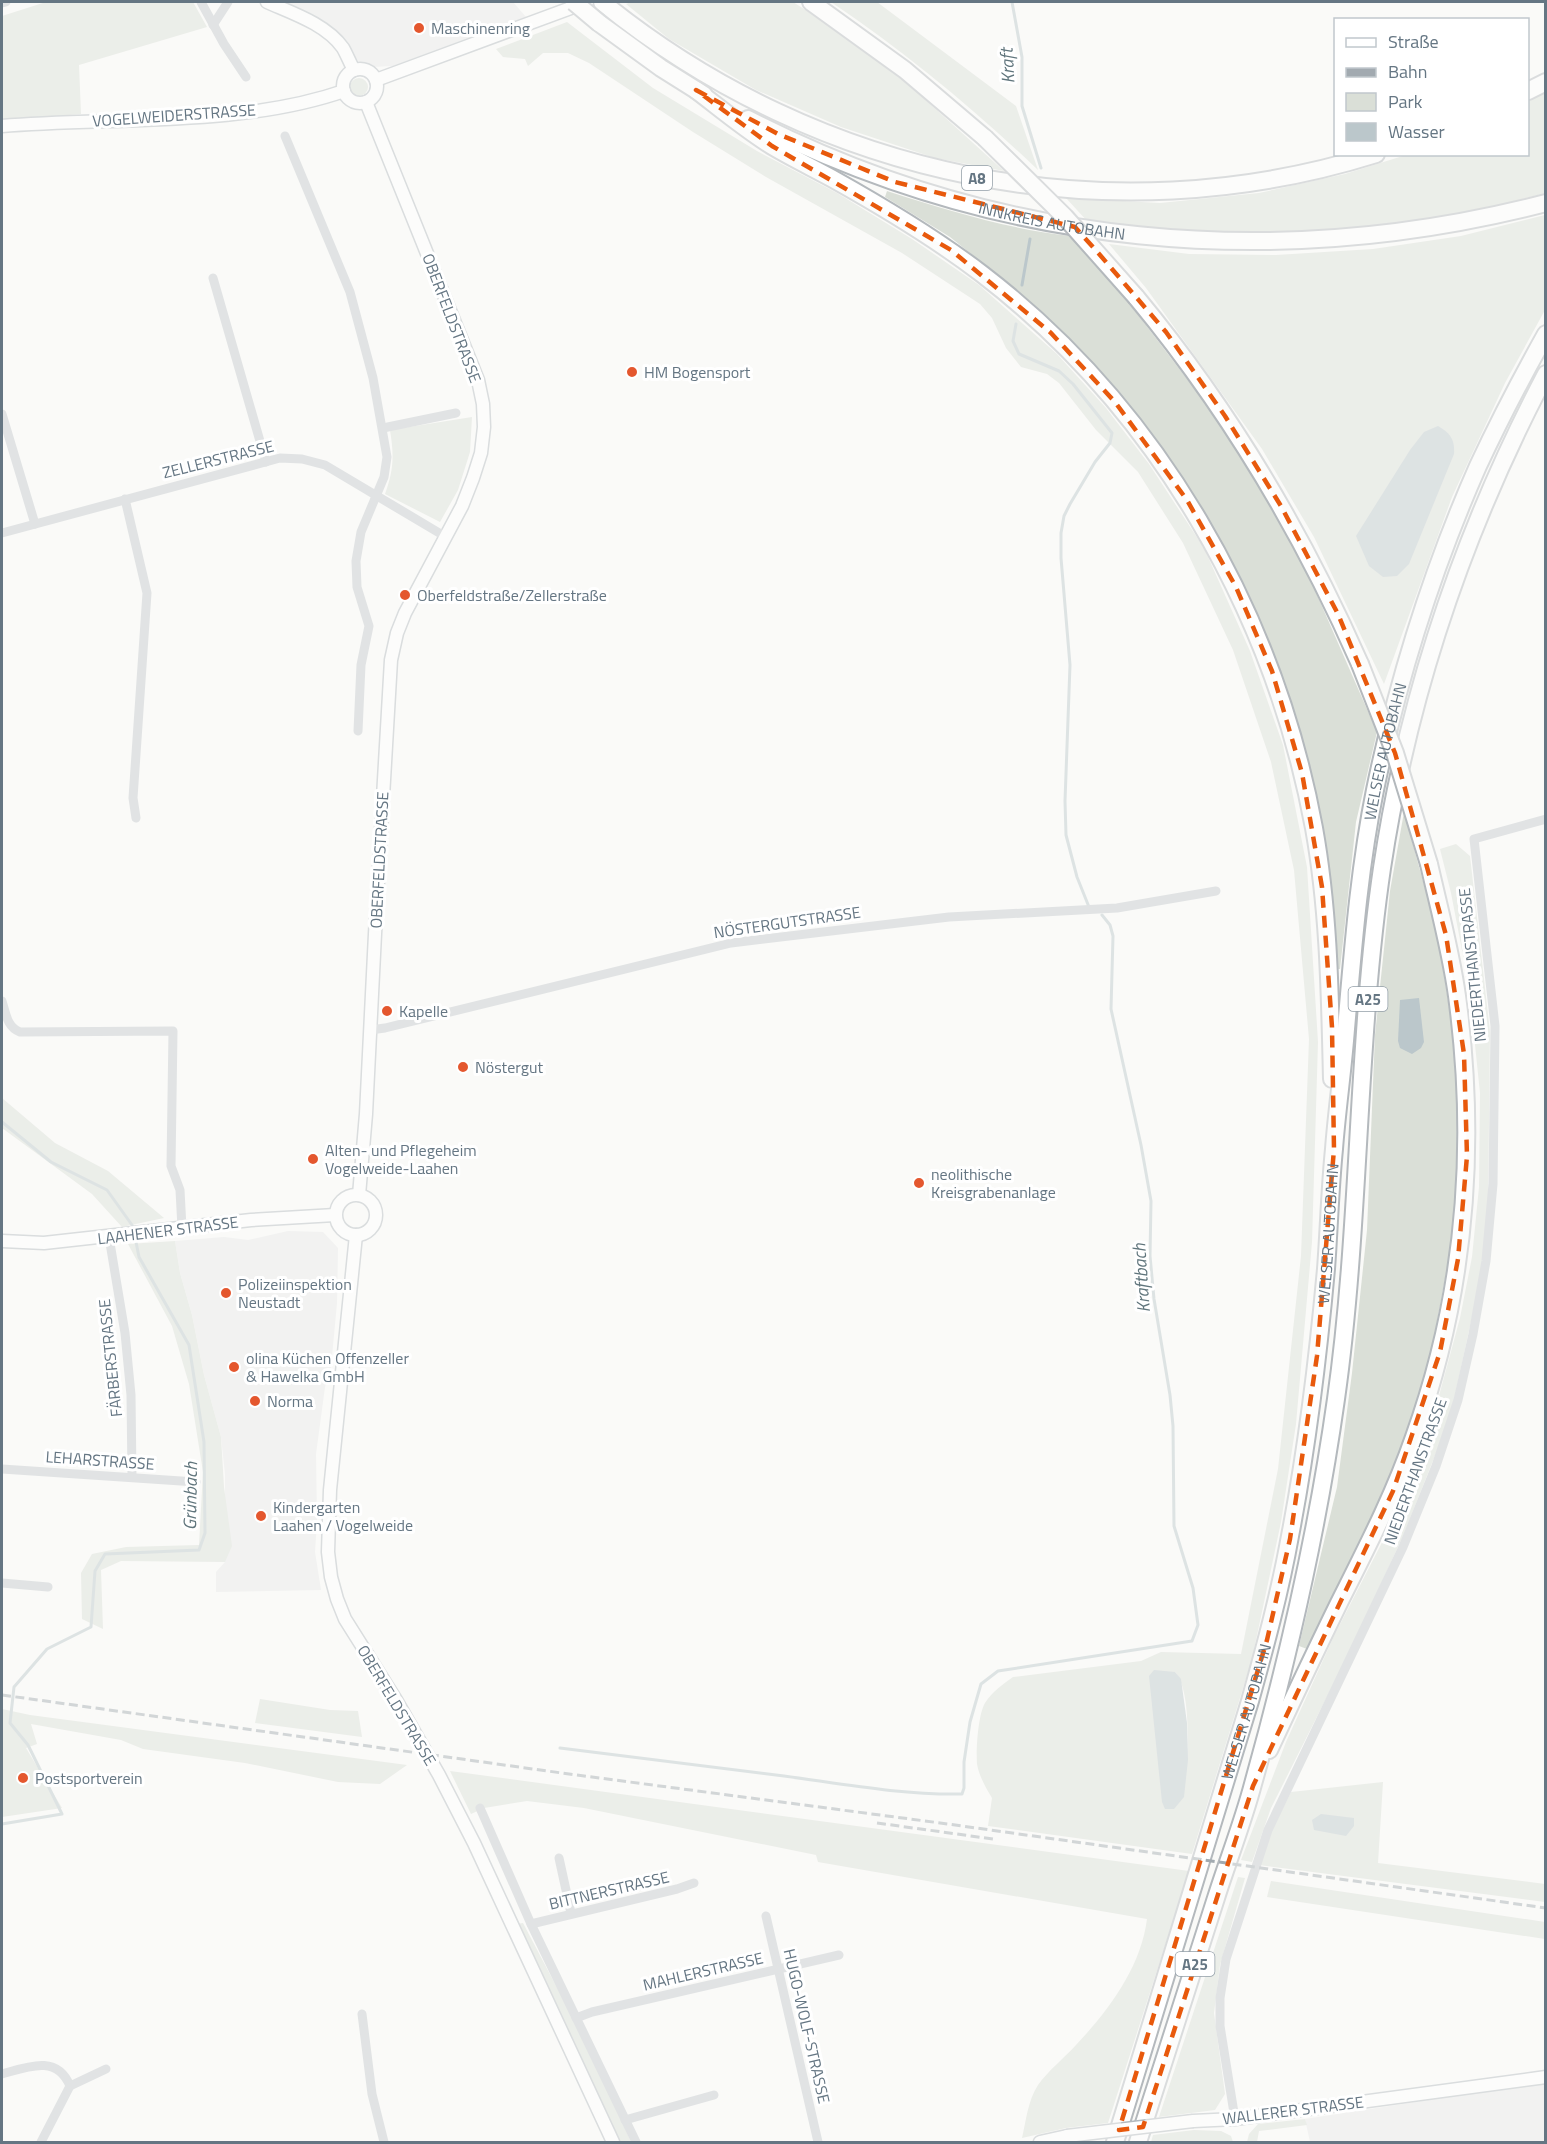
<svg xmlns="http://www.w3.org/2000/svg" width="1547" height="2144" viewBox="0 0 1547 2144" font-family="'Titillium Web',sans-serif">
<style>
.built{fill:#e8e9e9}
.green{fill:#dadfd7;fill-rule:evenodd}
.water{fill:#bbc7cb}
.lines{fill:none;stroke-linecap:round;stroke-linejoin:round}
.stream{stroke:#bbc7cb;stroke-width:3}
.secondary-casing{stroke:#b3babf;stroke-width:15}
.highway-casing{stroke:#b4b9bd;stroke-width:20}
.street{stroke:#c3c8cc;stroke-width:9}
.secondary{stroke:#fff;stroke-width:12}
.highway{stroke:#fff;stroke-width:16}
.rail{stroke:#a2aab0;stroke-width:3;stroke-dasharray:9 4.5;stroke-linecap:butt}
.secondary-bridge-casing{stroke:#b3babf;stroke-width:15;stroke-linecap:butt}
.highway-bridge-casing{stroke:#b4b9bd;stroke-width:20;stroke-linecap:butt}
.secondary-bridge{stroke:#fff;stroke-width:12}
.highway-bridge{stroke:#fff;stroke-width:16}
.marked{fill:none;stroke:#e8590c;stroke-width:4.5;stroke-dasharray:12 8;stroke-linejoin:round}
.poi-dot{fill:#e4572e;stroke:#fff;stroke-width:2}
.labels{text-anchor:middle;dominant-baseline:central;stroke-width:6;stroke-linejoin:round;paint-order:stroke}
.shield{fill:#fff;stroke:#939fa8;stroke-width:1.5}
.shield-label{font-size:15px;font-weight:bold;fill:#657683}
.poi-label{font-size:16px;fill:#657683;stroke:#fff;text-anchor:start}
.street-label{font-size:16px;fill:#657683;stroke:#fff}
.water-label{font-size:18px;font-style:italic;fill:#60757c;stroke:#fff}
</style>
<rect width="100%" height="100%" fill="#fafaf8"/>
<g class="built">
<path d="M287,2H513L526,17L393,66L371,67L358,61L339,34L323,21L283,3Z"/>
<path d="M288,1231L323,1232L338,1248L337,1303L331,1367L325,1387L316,1454L317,1521L315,1552L321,1590L216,1592V1572L225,1562V1474L221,1437L204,1375L192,1315L180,1273L175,1241L224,1237L248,1240Z"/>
<path d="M1545,2082V2142H1310L1305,2119Z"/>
</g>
<g class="green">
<path d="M46,2H193L207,27L79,65L81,114L2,121V16Z"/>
<path d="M631,2H793L823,21L908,84L1004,171L935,158L841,127L756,90L669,39L626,4Z"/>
<path d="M831,2H877L1016,106L1038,170C973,108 905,52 831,2Z"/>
<path d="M567,22L653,88L757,151L837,193L912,239L979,285L1057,354L1106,408L1149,464L1204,548L1250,651L1283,745L1307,867L1318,1042L1312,1242L1296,1424L1281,1522L1252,1659L1192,1854L988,1826L992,1798C986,1788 979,1776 977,1764C976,1749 978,1715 985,1703C992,1692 1003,1684 1013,1677L1141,1661L1161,1652L1241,1654L1278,1469L1301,1256L1309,1039L1294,870L1271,762L1233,650L1183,543L1138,472L1096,430L1059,383L1047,374L1021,367L1006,348L992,318L980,304L902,253L766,177L693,132L589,63L568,53H543L528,66L525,59L503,57L496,49ZM1175,1672C1194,1694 1187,1769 1183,1797Z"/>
<circle cx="359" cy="87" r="9"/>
<path d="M1545,92V193L1448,218L1330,232L1241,234L1133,227L1088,222L1066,198L1160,203L1259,193L1345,174L1406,155L1528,154V101Z"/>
<path d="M887,191C947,210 1007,229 1070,236L1129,303L1197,392L1254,476L1307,572L1377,732L1356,822L1340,969H1336L1329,878L1313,783L1282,676L1246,594L1180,473L1115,388L1026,298L950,237L885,197Z"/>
<path d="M1545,215V310L1505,383L1452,497L1384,684L1314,537L1262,449L1146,288L1109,244L1189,254L1276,255L1373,249L1461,236Z"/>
<path d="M472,417L470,452L458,490L440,522L385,494C394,469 394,455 390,430Z"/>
<path d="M1404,812L1438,936L1452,1027L1459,1130L1453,1236L1432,1348L1412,1422L1371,1522L1307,1649L1299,1646L1337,1487L1352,1373L1367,1230L1375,1035L1390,891Z"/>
<path d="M1456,844L1470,856L1490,1032L1488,1209L1480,1280L1450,1418L1403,1536L1351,1649L1271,1808L1252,1862L1241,1860L1286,1742L1334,1636L1393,1521L1433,1418L1460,1318L1472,1257L1479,1187L1480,1093L1469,987L1451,893L1440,849Z"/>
<path d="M2,1098L55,1143L108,1171L164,1218L122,1227L92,1194L2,1128Z"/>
<path d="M175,1241L180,1273L192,1315L204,1375L221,1437L224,1487L232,1546L225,1562L121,1561L101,1570L103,1629L82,1619L81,1573L92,1554L126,1547L199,1545L203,1472L189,1384L172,1326L128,1244Z"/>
<path d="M260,1699L330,1710L358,1711L362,1737L255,1723Z"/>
<path d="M2,1709L30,1715L407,1765L380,1784L338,1782L245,1763L143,1749L121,1740L31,1724L37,1744L26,1748L62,1808L2,1817Z"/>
<path d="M450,1771L1189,1871L1108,2123L1066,2128L1022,2138C1026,2121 1028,2100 1038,2085C1048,2071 1064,2058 1076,2045C1109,2010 1141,1967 1147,1919L818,1862L816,1855L584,1808L527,1801L484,1808L471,1814Z"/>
<path d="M1383,1782L1378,1863L1545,1884V1902L1259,1865L1265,1844L1291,1792Z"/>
<path d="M1238,1877L1245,1878L1220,1965L1214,2013L1225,2094L1215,2110L1159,2117Z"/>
<path d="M1271,1881L1545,1922V1939L1267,1897Z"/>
<path d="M523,1923L595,2060L631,2142H618L516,1924Z"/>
<path d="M1305,2119L1307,2125L1259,2131L1257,2142H1247L1249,2134L1258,2124Z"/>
<path d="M1194,2130L1221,2131L1231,2136L1233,2142H1151L1153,2135Z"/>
</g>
<g class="water">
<path d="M1438,426C1450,433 1455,439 1454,454L1409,564L1397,576L1383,577L1369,566L1356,536L1410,450L1424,432Z"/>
<path d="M1419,998L1424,1042L1421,1048L1412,1054L1400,1048L1398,1041L1400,1000Z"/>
<path d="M1154,1670L1175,1672L1181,1679L1187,1723L1188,1760L1184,1797L1174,1809H1165L1162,1802L1149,1676Z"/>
<path d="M1321,1814L1354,1818V1826L1346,1836L1314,1830L1312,1820Z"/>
</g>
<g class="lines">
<g class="stream">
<path d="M1012,2L1022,57V106L1041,168"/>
<path d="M1022,285L1030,239"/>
<path d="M1016,324L1013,341L1019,354L1059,371L1073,384L1112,433L1110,443L1095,462L1070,504L1064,516L1061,533V558L1070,665L1065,801L1066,835L1077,877L1089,907"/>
<path d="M2,1122L51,1162L107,1190L132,1225L133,1231"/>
<path d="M560,1748C634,1757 709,1766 784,1776C843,1784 901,1795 962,1794L964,1788V1762L970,1722L981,1684L998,1671L1192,1641L1198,1625L1193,1588L1174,1526L1173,1426L1170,1395L1154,1299L1150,1256L1151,1201L1141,1145L1111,1009L1113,936L1110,925L1102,915"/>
<path d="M2,1824L62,1814L28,1745L10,1723L14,1687L47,1649L91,1627L95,1571L105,1554L199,1550L205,1533L204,1442L189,1345L139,1257L135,1237"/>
</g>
<g class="secondary-casing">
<g id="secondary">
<path d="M267,2C292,13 326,24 343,48C347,55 350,63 354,70"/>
<circle cx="360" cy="86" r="17"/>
<path d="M376,80L587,2"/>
<path d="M2,126C111,117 240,127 344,91"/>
<circle cx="356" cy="1215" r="20"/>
<path d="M359,1195L366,1114L375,934L391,660L397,633L405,613L462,506L473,478L481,453L484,427L483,404L478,380L366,102"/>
<path d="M356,1235L330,1490L328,1552L331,1577L337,1599L345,1619L396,1700L439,1775L474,1843L613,2142"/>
<path d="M2,1241L44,1243L251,1220L335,1215"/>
<path d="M1193,2121L1235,2119L1546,2077"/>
<path d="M1040,2142L1067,2136"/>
</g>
</g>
<g class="highway-casing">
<g id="highway">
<path d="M602,2C819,178 1108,238 1376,154"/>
<path d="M811,2L905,70L985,138"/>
<path d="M599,23L661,68L704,95"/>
<path d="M696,90C721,109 746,130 772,146C792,158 813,168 833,179C885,208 935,238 982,274C1158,409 1274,612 1314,828C1329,911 1330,996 1332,1079"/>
<path d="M1528,91L1546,82"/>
<path id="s1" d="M748,119C997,247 1275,273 1546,203"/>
<path d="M1136,297C1228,408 1302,532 1360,664"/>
<path d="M1269,1750C1292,1701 1315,1652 1339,1603C1366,1549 1394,1495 1414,1437C1465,1295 1477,1145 1457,996C1451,952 1439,908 1429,864"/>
<path id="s2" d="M1115,2142L1250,1701C1265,1647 1280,1592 1290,1536C1307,1448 1318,1358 1326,1269C1329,1229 1330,1189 1334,1149C1337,1109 1343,1069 1346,1029C1353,949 1359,869 1375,790C1398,679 1432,570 1478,466C1499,421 1522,377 1546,334"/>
<path d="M1138,2142C1164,2061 1190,1979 1216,1898C1228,1860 1243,1822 1253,1784C1288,1659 1318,1527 1336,1399C1361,1223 1356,1044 1382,868C1408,695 1464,530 1546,374"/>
</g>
</g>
<g class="street">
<path d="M201,2L224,44L246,77"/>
<path d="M2,3L6,2"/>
<path d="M213,25L228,2"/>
<path d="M285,136L350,292L373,378L387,457L384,477L361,532L356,561L357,587L369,626L361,665L358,731"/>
<path d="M213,278L266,462"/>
<path d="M2,414L35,524"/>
<path d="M383,428L456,413"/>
<path d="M125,499L147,593L133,798L136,818"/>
<path d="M2,533L280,458L302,459L325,465L446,537"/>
<path d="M2,1001C6,1014 7,1027 20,1032L173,1031L171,1166L180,1190L182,1228"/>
<path d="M370,1030L385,1028L731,943L949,917L1117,908L1216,891"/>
<path d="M109,1237L125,1333L131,1395L132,1477"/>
<path d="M2,1469L196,1482"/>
<path d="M2,1583L48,1587"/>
<path d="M480,1808L531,1924L636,2142"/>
<path d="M559,1858L571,1913"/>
<path d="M766,1916L818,2142"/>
<path d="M531,1924L677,1889L694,1883"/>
<path d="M362,2014L372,2094L384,2142"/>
<path d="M576,2018L592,2012L839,1955"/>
<path d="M2,2074C27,2067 57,2054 70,2086L41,2142"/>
<path d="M70,2086L106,2069"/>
<path d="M1235,2119L1220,2026V1998L1226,1959L1268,1830L1403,1547L1436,1466L1458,1400L1473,1334L1486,1261L1493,1184L1495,1026L1474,839L1546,819"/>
<path d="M625,2120L714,2095"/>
</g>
<use href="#secondary" class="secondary"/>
<use href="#highway" class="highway"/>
<g class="rail">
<path d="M2,1695L569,1774L948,1824L1546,1908"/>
<path d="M877,1823L993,1839"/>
</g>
<g class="secondary-bridge-casing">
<path id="secondary-bridge" d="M1067,2136L1193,2121"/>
</g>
<g class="highway-bridge-casing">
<g id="highway-bridge">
<path d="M574,2L599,23"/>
<path d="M985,138L1065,217L1136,297"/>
<path d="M1360,664L1395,753L1429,864"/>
</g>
</g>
<use href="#secondary-bridge" class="secondary-bridge"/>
<use href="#highway-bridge" class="highway-bridge"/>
</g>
<path d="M0 0H1547V2144H0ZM696,90L778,134L895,182L1075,227L1100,255L1166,332L1225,416L1281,506L1338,614L1395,753L1446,935L1464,1054L1467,1156L1458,1259L1440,1352L1393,1491L1253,1786L1143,2127L1119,2130L1267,1640L1290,1539L1317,1356L1334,1149L1332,1027L1322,887L1302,773L1272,671L1236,587L1187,500L1115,402L1051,333L951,250L772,146Z" fill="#fafaf8" fill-opacity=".55" fill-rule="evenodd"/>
<path class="marked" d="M696,90L778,134L895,182L1075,227L1100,255L1166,332L1225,416L1281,506L1338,614L1395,753L1446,935L1464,1054L1467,1156L1458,1259L1440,1352L1393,1491L1253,1786L1143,2127L1119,2130L1267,1640L1290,1539L1317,1356L1334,1149L1332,1027L1322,887L1302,773L1272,671L1236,587L1187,500L1115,402L1051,333L951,250L772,146Z"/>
<g class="poi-dot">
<circle cx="419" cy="28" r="6"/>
<circle cx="632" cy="372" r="6"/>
<circle cx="405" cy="595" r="6"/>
<circle cx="387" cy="1011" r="6"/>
<circle cx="463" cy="1067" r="6"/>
<circle cx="313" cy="1159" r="6"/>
<circle cx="919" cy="1183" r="6"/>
<circle cx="226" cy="1293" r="6"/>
<circle cx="234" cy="1367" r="6"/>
<circle cx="255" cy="1401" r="6"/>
<circle cx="261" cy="1516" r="6"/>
<circle cx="23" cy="1778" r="6"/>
</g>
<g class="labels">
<g class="shield">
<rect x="962" y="166" width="30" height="24" rx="4.5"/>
<rect x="1348.5" y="987" width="39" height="24" rx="4.5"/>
<rect x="1175.5" y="1952" width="39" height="24" rx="4.5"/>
</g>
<g class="shield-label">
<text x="977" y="178">A8</text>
<text x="1368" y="999">A25</text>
<text x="1195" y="1964">A25</text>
</g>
<g class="poi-label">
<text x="431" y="28">Maschinenring</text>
<text x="644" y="372">HM Bogensport</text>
<text x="417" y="595">Oberfeldstraße/Zellerstraße</text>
<text x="399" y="1011">Kapelle</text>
<text x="475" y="1067">Nöstergut</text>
<text x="325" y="1150">Alten- und Pflegeheim<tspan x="325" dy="18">Vogelweide-Laahen</tspan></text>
<text x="931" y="1174">neolithische<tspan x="931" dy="18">Kreisgrabenanlage</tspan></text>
<text x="238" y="1284">Polizeiinspektion<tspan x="238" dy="18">Neustadt</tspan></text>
<text x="246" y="1358">olina Küchen Offenzeller<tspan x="246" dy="18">&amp; Hawelka GmbH</tspan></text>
<text x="267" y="1401">Norma</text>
<text x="273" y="1507">Kindergarten<tspan x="273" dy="18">Laahen / Vogelweide</tspan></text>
<text x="35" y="1778">Postsportverein</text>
</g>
<g class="street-label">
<text transform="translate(174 115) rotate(-4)">VOGELWEIDERSTRASSE</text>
<text stroke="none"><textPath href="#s1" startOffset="322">INNKREIS AUTOBAHN</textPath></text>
<text transform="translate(452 318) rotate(69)">OBERFELDSTRASSE</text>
<text transform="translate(218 459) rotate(-14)">ZELLERSTRASSE</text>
<text stroke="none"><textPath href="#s2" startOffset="1422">WELSER AUTOBAHN</textPath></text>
<text transform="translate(379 860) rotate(-87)">OBERFELDSTRASSE</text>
<text transform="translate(787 922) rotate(-8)">NÖSTERGUTSTRASSE</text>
<text transform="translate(1472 965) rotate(-96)">NIEDERTHANSTRASSE</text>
<text transform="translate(168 1230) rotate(-7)">LAAHENER STRASSE</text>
<text stroke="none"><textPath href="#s2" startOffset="936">WELSER AUTOBAHN</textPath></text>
<text transform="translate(110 1358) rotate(-96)">FÄRBERSTRASSE</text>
<text transform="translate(100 1460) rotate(4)">LEHARSTRASSE</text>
<text transform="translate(1415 1471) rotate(-70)">NIEDERTHANSTRASSE</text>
<text transform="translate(397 1705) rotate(59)">OBERFELDSTRASSE</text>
<text stroke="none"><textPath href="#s2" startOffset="450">WELSER AUTOBAHN</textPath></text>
<text transform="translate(609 1890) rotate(-13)">BITTNERSTRASSE</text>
<text transform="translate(703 1971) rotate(-13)">MAHLERSTRASSE</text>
<text transform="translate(807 2026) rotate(77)">HUGO-WOLF-STRASSE</text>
<text transform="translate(1293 2110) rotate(-7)">WALLERER STRASSE</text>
</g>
<g class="water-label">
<text transform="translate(1007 66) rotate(-93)">Kraft</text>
<text transform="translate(1141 1278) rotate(-94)">Kraftbach</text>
<text transform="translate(190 1496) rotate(-89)">Grünbach</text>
</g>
</g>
<rect width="1547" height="2144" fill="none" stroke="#657683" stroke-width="6"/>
<rect x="1334" y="18" width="195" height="138" fill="#ffffff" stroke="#c1c8cd" stroke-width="1.5"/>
<rect x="1346" y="38" width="30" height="9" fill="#ffffff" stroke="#c1c8cd" stroke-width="1.5"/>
<text x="1388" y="48" font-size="18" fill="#657683">Straße</text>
<rect x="1346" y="68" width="30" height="9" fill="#a2aab0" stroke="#c1c8cd" stroke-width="1.5"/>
<text x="1388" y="78" font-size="18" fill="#657683">Bahn</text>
<rect x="1346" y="93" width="30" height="18" fill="#dadfd7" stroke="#c1c8cd" stroke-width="1.5"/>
<text x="1388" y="108" font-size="18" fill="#657683">Park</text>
<rect x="1346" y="123" width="30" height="18" fill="#bbc7cb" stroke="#c1c8cd" stroke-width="1.5"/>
<text x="1388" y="138" font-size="18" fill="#657683">Wasser</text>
</svg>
